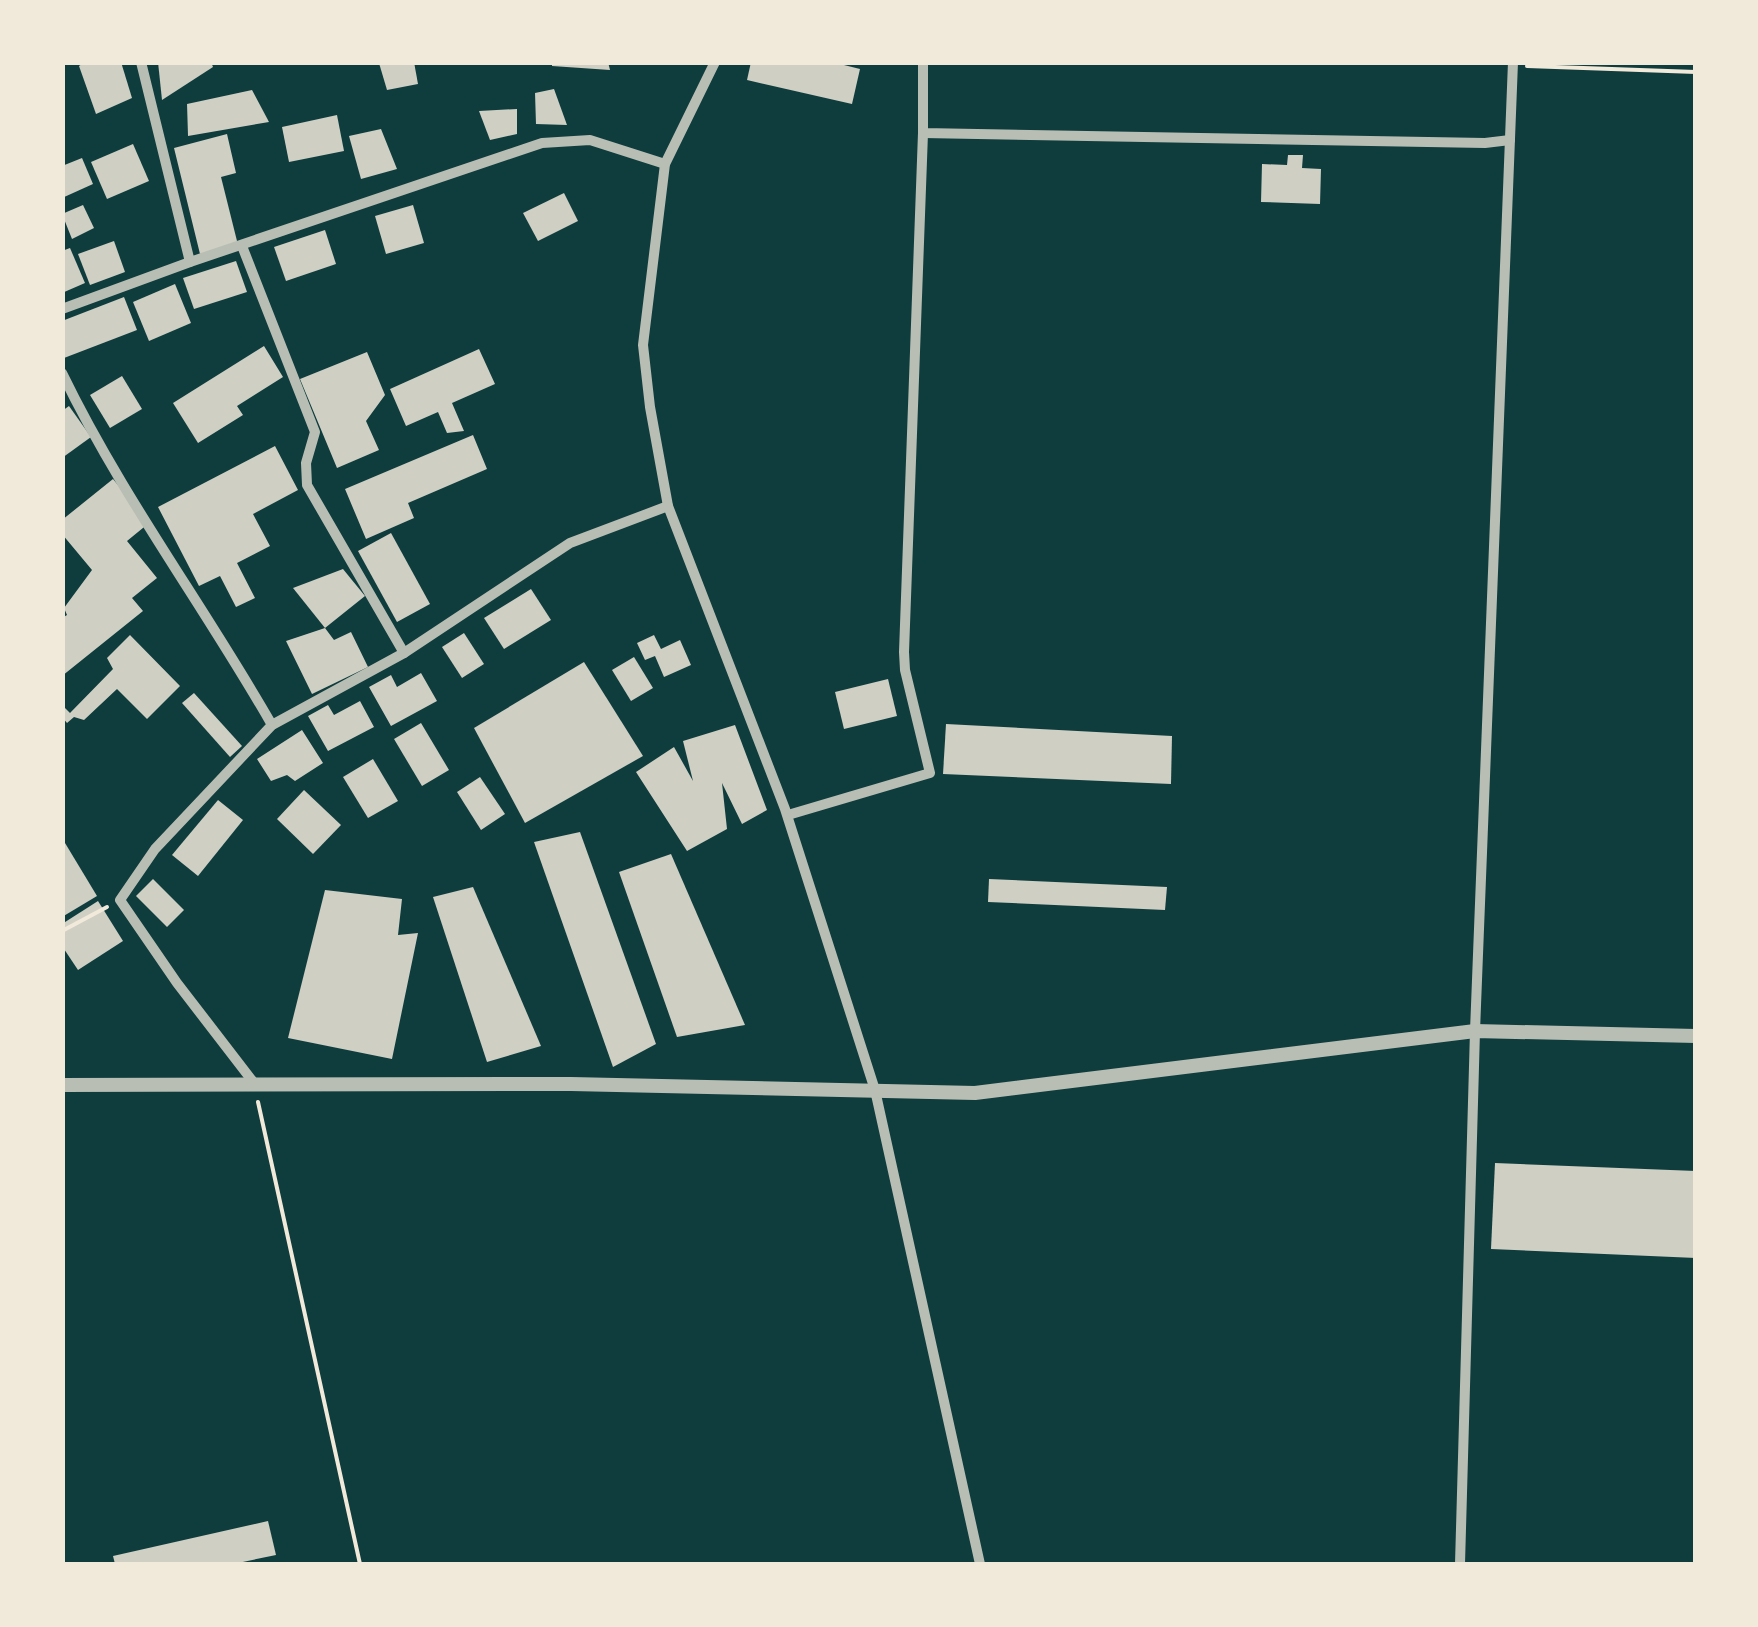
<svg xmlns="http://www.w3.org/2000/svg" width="1758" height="1627" viewBox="0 0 1758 1627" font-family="'Fira Sans',sans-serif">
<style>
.building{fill:#cfcfc3}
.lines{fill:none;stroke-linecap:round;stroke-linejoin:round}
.path{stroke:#f1e9da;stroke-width:4}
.minor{stroke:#b8beb3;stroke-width:10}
.tertiary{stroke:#b8beb3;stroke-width:14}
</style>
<rect width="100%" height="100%" fill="#0f3d3e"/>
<g class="building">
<path d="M85,62H121L132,98L96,114L79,66Z"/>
<path d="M158,62H211L213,67L162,100Z"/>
<path d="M414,62L418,84L387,90L379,63Z"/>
<path d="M552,62H608L610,70L552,66Z"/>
<path d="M751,62H832L860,69L852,104L747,80Z"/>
<path d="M554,89L567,125L536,124L535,93Z"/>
<path d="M252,90L269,122L188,136L187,104Z"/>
<path d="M517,109V134L490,140L479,111Z"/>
<path d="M337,115L344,151L289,162L282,127Z"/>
<path d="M381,129L397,169L361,179L349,136Z"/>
<path d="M227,134L236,173L221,177L238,245L200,254L174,148Z"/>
<path d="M133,144L149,181L107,199L91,162Z"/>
<path d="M1288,155H1303L1302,168L1321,169L1320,204L1261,202L1262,164L1287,165Z"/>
<path d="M82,158L93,184L62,198V166Z"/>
<path d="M564,193L578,221L538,241L523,213Z"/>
<path d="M83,205L94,228L72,239L62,214Z"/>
<path d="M413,205L424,243L386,254L375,216Z"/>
<path d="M325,230L336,264L286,281L274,247Z"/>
<path d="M114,241L125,272L90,285L78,254Z"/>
<path d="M70,248L85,283L62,293V251Z"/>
<path d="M236,261L247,292L194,309L183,278Z"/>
<path d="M175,284L191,323L149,341L133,302Z"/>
<path d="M124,297L137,330L64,358L62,321Z"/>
<path d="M264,346L283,377L237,406L243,415L198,443L173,403Z"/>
<path d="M479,349L495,384L452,403L464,431L447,433L438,412L406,426L390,389Z"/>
<path d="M367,352L385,395L366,421L379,450L337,468L300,379Z"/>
<path d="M122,376L142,409L110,428L90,395Z"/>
<path d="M69,406L91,437L62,458V411Z"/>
<path d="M473,435L487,469L408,503L414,518L366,539L345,489Z"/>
<path d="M275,446L298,490L253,514L270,546L237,563L255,598L236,607L220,576L199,586L158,507Z"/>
<path d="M113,479L149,523L127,541L157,578L132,598L143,611L62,676V618L67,615L64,608L92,570L62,534V520Z"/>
<path d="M391,533L430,604L397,622L358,551Z"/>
<path d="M343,569L365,596L325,628L293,588Z"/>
<path d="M531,589L551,620L504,649L484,618Z"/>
<path d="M325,628L334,640L351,632L368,667L312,694L286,641Z"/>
<path d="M464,633L484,664L462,678L442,647Z"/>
<path d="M130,635L180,686L147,719L117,689L84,720L74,717L67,723L62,717V705L70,713L113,669L107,658Z"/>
<path d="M654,635L661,649L680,640L691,665L664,677L655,656L645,660L637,643Z"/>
<path d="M634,657L653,688L631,701L612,670Z"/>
<path d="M584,662L643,756L525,823L474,728Z"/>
<path d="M421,673L437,701L391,726L369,687L391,675L397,687Z"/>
<path d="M888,679L897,716L844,729L835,692Z"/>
<path d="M194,693L242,746L230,757L182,703Z"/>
<path d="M360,701L374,727L328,751L308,716L328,705L334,715Z"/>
<path d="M421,723L449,770L422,786L394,739Z"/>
<path d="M946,724L1172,736L1171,784L943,774Z"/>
<path d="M735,725L767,810L742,824L722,783L727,829L687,851L636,772L674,747L693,781L683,741Z"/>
<path d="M302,730L323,763L295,781L287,775L271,781L257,759Z"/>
<path d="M373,759L398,801L368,818L343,777Z"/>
<path d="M480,777L505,814L481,830L457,792Z"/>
<path d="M304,790L341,825L313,854L277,819Z"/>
<path d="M218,800L243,820L198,876L172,855Z"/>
<path d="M580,832L656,1044L613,1067L534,842Z"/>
<path d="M62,838L97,896L62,917Z"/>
<path d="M671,854L745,1025L677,1037L619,872Z"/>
<path d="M153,879L184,910L167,927L136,896Z"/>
<path d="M989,879L1167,887L1165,910L988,902Z"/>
<path d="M473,887L541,1046L487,1062L433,897Z"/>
<path d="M325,890L402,899L398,935L418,933L392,1059L288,1038Z"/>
<path d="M98,901L123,941L78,970L62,946V924Z"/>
<path d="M1495,1163L1696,1171V1258L1491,1249Z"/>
<path d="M268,1521L276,1555L233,1564H115L113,1556Z"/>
</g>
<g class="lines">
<g class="path">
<path d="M1527,66L1696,72"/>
<path d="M62,931L107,907"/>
<path d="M258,1102L360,1564"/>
</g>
<g class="minor">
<path d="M141,62L190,262"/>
<path d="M715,62L665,164L643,345L650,407L668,506L785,809L875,1090L980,1564"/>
<path d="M923,62V133L1485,143L1510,140"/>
<path d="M242,246L315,432L306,463L307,485L404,653L272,725L155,849L120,900L177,983L254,1083"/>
<path d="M62,309L190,262L542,143L590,140L665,164"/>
<path d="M62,373C122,497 204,606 272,725"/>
<path d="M404,653L570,543L668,506"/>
<path d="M788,815L930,773L905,670L904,652L923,133"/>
<path d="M1460,1564L1475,1031L1513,62"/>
</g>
<path class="tertiary" d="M62,1085L571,1084L975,1093L1475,1031L1696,1036"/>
</g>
<rect width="1758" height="1627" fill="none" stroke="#f1e9da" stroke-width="130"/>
</svg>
